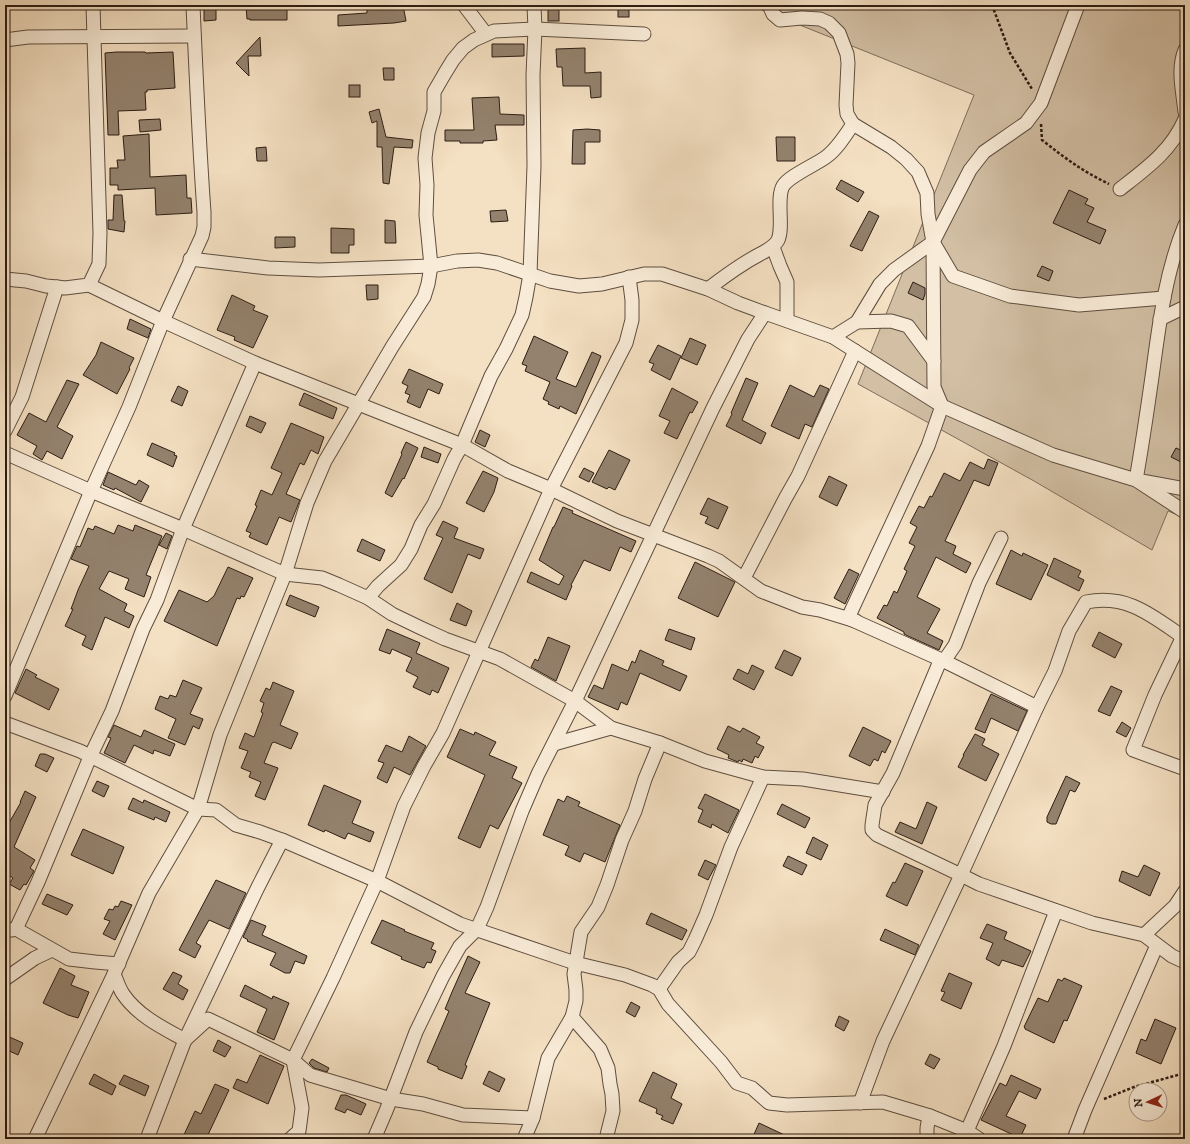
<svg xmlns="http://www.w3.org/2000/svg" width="1190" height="1144" viewBox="0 0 1190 1144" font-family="'IM FELL DW Pica',serif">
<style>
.green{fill:#d2bfa4;stroke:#7f6e5c}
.building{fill:#94826e;stroke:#2c1d13}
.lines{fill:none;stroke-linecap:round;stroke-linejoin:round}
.minor-casing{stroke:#5e4e3f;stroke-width:15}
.path{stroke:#2c1d13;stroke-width:2.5;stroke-dasharray:3 2;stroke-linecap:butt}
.minor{stroke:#f8ebd7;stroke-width:13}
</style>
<rect width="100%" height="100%" fill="#f4e0c2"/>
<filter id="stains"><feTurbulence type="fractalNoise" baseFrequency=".005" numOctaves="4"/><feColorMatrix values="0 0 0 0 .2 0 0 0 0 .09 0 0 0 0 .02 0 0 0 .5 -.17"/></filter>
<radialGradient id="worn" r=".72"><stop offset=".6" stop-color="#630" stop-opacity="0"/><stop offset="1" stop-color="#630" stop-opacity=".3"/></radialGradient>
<path class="green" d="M750,5H1185V518L1168,511L1152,550L1034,481L858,384L974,95Z"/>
<g class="building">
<path d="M287,5V20H250V19H247L246,6Z"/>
<path d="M367,5H403L406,21L394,23L338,26V15L367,13Z"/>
<rect x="618" y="5" width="11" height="12"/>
<path d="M204,9H216V20L204,21Z"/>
<rect x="548" y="9" width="11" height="12"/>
<path d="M260,37L261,56H248L249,76L236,63Z"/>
<path d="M492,44H524V56L492,57Z"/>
<path d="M585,48V73L601,72V97L591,98L590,86H563L562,67H557L556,49Z"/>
<path d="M117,52H145L146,53L173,52L175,88L147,90V92H145L146,110L118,111L119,135H108L105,53Z"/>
<path d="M383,68H394V80H384Z"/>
<rect x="349" y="85" width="11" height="12"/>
<path d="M499,97L500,114L524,115V125H495L497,140L483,141V143H460V141H445V130H474L472,98Z"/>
<path d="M379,109L386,137L413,140L412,148L394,147L389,184L383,183L382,147H377V121L372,123L369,112Z"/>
<path d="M160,119L161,130L140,132L139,120Z"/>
<path d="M587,129L600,130V142H585V164H572L573,130Z"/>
<path d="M149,134L150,177L186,175L187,198H191L192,213L156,215L155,188L118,190V185H110V168H118L117,160H125L123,136Z"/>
<path d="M776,137H795V161H777Z"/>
<path d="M266,147L267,161H257L256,148Z"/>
<path d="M841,180L864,192L858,202L836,189Z"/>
<path d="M1069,190L1088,199L1085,204L1094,208L1087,222L1106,230L1100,244L1053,223Z"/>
<path d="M114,195H122L124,221H125L124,232L108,229V220H113Z"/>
<path d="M506,210L508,221L491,222L490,211Z"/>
<path d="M869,211L879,216L862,251L850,246Z"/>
<path d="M385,220L395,221L396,243H385Z"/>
<path d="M331,228L354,229V245H349V253H331Z"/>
<path d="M275,237H295V247L275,248Z"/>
<path d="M1042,266L1053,271L1049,281L1037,276Z"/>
<path d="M913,282L925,288V294L923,300L908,293Z"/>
<path d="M366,285H378V299L367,300Z"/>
<path d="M232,295L255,306L253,310L268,316L253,348L234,340L235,337L217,330Z"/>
<path d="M130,319L151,329L148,338L127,329Z"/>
<path d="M534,336L568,352L556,379L576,387L592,352L601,356L598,364L576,414L560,406L559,409L548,404L549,402L543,399L550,382L525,371L527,366L522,364Z"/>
<path d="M690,338L706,345L697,365L681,358Z"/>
<path d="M101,342L134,358L129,368L130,369L117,394L83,375L96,355Z"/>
<path d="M658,345L681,356L670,380L651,370L654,364L649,362Z"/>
<path d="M409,369L443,384L439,394L428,389L420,408L407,402L410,395L405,393L408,386L402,383Z"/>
<path d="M746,378L758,383L742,420L766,433L761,444L726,426L732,414L731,413Z"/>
<path d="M67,380L79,384L57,427L73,436L62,459L47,451L42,460L33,454L37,446L17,435L29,413L46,422Z"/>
<path d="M790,385L814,397L820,385L829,389L812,427L805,424L799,439L771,426Z"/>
<path d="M178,386L188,391L182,406L171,401Z"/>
<path d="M672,388L698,402L692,413L690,412L677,439L664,433L670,421L659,416Z"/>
<path d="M304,393L337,408L333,419L299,405Z"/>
<path d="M250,416L266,423L261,433L246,426Z"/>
<path d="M291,423L324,437L318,454L311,450L304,465L300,463L286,494L300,500L291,522L279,517L267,545L249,537L251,533L246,531L257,506L255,505L261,490L272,495L282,473L271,468Z"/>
<path d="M480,430L490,435L485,447L475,442Z"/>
<path d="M406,442L418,448L404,479L403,478L392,497L385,493L402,454L401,453Z"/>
<path d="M152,443L175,453L174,455L177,456L173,467L147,455Z"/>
<path d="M424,447L441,454L438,463L421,457Z"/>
<path d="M1176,448L1185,452V464L1171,457Z"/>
<path d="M609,450L630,460L615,490L609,487L607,489L592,482Z"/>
<path d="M988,459L998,463L989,486L974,480L945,541L956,546L953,554L971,563L966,573L936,557L917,597L940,609L927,633L943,641L939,650L908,636L904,634V632L877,618L884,605L887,606L894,591L897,593L907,571L904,569L915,546L909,543L917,527L910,523L919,506L924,508L930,496L932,497L944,473L960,481L970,462L984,469Z"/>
<path d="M584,468L594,473L589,482L579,477Z"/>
<path d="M483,471L498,478L494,492L484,512L466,503Z"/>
<path d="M108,472L136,485L139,480L149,486L141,502L115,488L114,490L103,485Z"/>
<path d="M829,476L847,485L837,506L819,497Z"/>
<path d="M708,498L728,507L718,529L705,523L708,517L700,514Z"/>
<path d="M563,507L573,511L572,513L636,541L631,552L620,547L610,571L584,560L571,585L572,586L566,600L527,582L531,572L559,585L564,576L539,560L553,527H554Z"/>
<path d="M443,521L458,528L454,538L484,549L480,559L468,554L452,593L424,579L443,538L436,535Z"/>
<path d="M118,525L133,531L135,525L162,536L146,575L151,577L144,597L125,589L129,579L109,571L99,589L127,604L124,611L134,616L129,628L105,617L92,650L82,645L86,636L65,626L73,609H71L78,590L89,566L71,559L77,546L80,547L88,528L93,530L95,526L114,534Z"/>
<path d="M166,533L172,536L167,549L159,545Z"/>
<path d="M362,539L385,550L380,561L357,551Z"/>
<path d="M1011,550L1022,556L1023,553L1048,565L1031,600L996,584Z"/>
<path d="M1054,558L1081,571L1078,577L1084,580L1079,591L1047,575Z"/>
<path d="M695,562L735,582L718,617L678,598Z"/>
<path d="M228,567L253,578L244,597L241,596L240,599L237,598L217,646L164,621L179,590L207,602L214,596Z"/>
<path d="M849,569L859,574L845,604L834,598Z"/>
<path d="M290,595L319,607L315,617L286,605Z"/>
<path d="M457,603L472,611L466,626L450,620Z"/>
<path d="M387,629L420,643L416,653L449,668L438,693L432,690L430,695L413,687L418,677L406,671L412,658L392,649L390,654L379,650Z"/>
<path d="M669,629L695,638L691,650L665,640Z"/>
<path d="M1099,632L1122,644L1115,658L1092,646Z"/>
<path d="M548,637L570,646L556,681L531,667L535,659L538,661Z"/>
<path d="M640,650L664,661L662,665L687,676L680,691L640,673L627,705L621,702L618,710L588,697L594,685L603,689L612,664L628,671L632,661L635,663Z"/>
<path d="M784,650L801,658L792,676L775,668Z"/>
<path d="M752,665L764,671L754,690L733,679L738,669L748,674Z"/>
<path d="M26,669L37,675L35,677L59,689L49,710L15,693Z"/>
<path d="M183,680L202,688L190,714L203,719L199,729L193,726L185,745L168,738L176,719L155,709L160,696L168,699L170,695L176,697Z"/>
<path d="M273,682L294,691L280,725L298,733L291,749L274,742L272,743L264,763L278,768L265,800L255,796L261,782L249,777L251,772L241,768L248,751L239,748L245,733L254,737L263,713L261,712L264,703L260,701L266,688L270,690Z"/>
<path d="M1111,686L1122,691L1110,716L1098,711Z"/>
<path d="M991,694L1027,711L1018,731L991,718L985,733L975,729Z"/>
<path d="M1122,722L1131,728L1126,737L1116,732Z"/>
<path d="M114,725L141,737L144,730L175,744L170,756L154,750L153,754L134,745L125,763L104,753L111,738L108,737Z"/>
<path d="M728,726L740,732L743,728L760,737L756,743L764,747L758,758L755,756L752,763L743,759L742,762L739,760L738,762L728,758L729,755L717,749Z"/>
<path d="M863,727L891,741L885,753L882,751L878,761L874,759L870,766L849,756Z"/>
<path d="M460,729L474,735L475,732L496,742L489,755L517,767L512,778L522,783L498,829L490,825L480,848L458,838L485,775L447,757Z"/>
<path d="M975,734L985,739L982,745L999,754L986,781L958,767L964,755H963Z"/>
<path d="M409,736L426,746L410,775L394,767L387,783L377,778L384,763L378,761L386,745L402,752Z"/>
<path d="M40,754H45L54,758L47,772L35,766Z"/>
<path d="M1066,776L1080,783L1075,792L1070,790L1056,824H1051L1047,822V817Z"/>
<path d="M97,781L109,786L104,797L92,791Z"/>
<path d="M324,785L361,801L352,823L374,832L370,842L348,833L345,839L325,830L324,832L308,825Z"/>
<path d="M25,791L36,797L14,847L35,860L30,868L34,871L26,885L24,884L20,890L9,884L13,878L5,873V830L21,802H20Z"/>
<path d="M705,794L739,810L728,833L712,824L711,828L698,822L703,810L698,808Z"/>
<path d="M567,796L580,802L578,806L620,825L605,862L584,853L580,862L565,855L569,846L543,835L558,799L564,802Z"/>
<path d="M133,798L143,803L144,800L170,812L166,822L155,817L154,820L128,809Z"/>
<path d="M927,802L937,807L922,844L895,832L900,822L916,829Z"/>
<path d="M782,804L810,818L805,828L777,814Z"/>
<path d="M83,829L124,847L113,874L71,855Z"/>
<path d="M813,837L828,845L821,860L806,853Z"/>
<path d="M788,856L807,865L802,875L783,866Z"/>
<path d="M705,860L716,865L708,880L698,875Z"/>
<path d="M905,863L923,871L907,906L886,896L893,882L895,883Z"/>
<path d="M1144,865L1160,873L1150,896L1119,881L1122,871L1138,877Z"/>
<path d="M216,880L246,893L229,929L209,920L196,943L201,946L195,958L179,950Z"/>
<path d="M47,894L73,905L67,915L42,904Z"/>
<path d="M121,901L132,905L115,940L103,934L110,921L104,919L109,909L113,910L115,906L118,907Z"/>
<path d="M651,913L687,930L682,940L646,924Z"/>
<path d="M251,920L266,926L262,935L307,956L304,964L295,961L290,973H285L270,965L276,953L247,941L248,940L243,937Z"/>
<path d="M382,920L405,930L404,931L434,943L431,949L436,951L431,963L427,962L424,968L401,959L402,957L371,943Z"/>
<path d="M987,924L1007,932L1004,939L1031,951L1023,967L1002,960L999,966L986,959L993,943L980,938Z"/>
<path d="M885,929L919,945L915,955L880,940Z"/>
<path d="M468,956L480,962L465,993L490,1003L465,1065L467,1066L462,1079L438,1069V1067L427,1062L449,1011L445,1009L452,992Z"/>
<path d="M60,968L75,976L71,985L89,992L78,1018L68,1015L43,1003Z"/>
<path d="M173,972L182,976L178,984L188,990L183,1000L163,989Z"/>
<path d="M949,973L972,983L961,1009L941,1000L945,992L941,991Z"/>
<path d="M1064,978L1082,986L1067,1021L1064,1020L1054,1043L1025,1029V1028L1024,1027L1038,998L1048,1002L1058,979L1062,981Z"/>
<path d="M245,985L272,999L273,996L289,1003L274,1040L257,1032L267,1009L240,996Z"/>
<path d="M631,1002L640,1007L635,1017L626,1012Z"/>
<path d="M839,1016L849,1021L844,1031L835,1026Z"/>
<path d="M1155,1019L1176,1028L1161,1064L1136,1053L1141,1039L1146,1041Z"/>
<path d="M5,1035L23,1043L18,1055L5,1049Z"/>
<path d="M218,1040L231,1047L225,1057L213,1051Z"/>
<path d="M930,1054L940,1059L934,1069L925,1064Z"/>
<path d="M260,1055L284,1066L268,1104L233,1088L237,1079L247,1083Z"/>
<path d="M312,1059L329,1068L327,1072L314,1068L309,1063Z"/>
<path d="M489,1071L505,1079L499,1092L483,1084Z"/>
<path d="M653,1072L677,1084L671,1098L682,1104L673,1124L661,1119L663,1116L656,1113L657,1109L639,1101Z"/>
<path d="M94,1074L116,1086L112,1095L89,1084Z"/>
<path d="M124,1075L149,1086L145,1096L119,1084Z"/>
<path d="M1011,1075L1041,1089L1036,1099L1019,1091L1006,1116L1026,1125L1020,1138L981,1120L1000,1083L1006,1086Z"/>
<path d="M215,1084L229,1090L206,1139H182L195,1111L201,1114Z"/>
<path d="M341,1095H346L366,1104L361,1115L347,1109L345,1113L335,1109Z"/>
<path d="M759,1123L793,1139H752Z"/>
</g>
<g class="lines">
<g class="minor-casing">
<g id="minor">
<path d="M464,5L486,34"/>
<path d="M769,5L773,14L780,20L802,18L820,19L829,23L839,33L847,54L848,63L846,105L847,114L853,124L891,147L906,159L918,172L927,193L928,214L933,242L934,387L942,406L928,446L848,618L944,661"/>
<path d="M5,40L28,37L194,36"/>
<path d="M1185,50C1177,69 1183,92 1185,112"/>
<path d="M1120,189C1147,168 1171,151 1185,119"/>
<path d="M1185,225C1165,273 1159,326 1152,377C1147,412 1142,446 1136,480L1185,489"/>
<path d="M933,242L953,276L1010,296L1079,305L1164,298"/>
<path d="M773,247L780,266L787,282V320"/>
<path d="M190,259L268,268L319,270L431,266L457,261L478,260L497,263L550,281L579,286L602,284L644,274H662L708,289L738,303L765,313"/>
<path d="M5,279L26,281L46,286L57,287"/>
<path d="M89,285L163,321L255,363L462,445L491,376L506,349L522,315L526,297L530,274L534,166L533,75L535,29L534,5"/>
<path d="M708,289C726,275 744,262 764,252C769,249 775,246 778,240C784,227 776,198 783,186C789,176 815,165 826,157C837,149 845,136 853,124"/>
<path d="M1160,319L1185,307"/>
<path d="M857,322L891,321L908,326L934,361"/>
<path d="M833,337L857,322L880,284L894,270L933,242L970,170L984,152L1026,123L1041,103L1078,5"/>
<path d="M855,351L942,406L1053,455L1136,480L1185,512"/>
<path d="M5,431L22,397L57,287L65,288L89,285L99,264L100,233L93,5"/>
<path d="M5,453L91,491L183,529L285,574L322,578L339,585L368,598L392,614L421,628L445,639L500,659L575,701L611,728L660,743L705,761L763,777L803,779L883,792"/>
<path d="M1001,538L979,583L955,645L944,661L1037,707L1055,671L1069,631L1086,602C1127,594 1151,615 1183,637"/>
<path d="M368,598L378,586L401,565L411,549L421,525L434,504L454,459L462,445L508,471L551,489L617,521L708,556L719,561L761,591L802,607L820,610L856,621"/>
<path d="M1185,632L1155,695L1133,750L1185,769"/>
<path d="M5,696L91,491L129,407L163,321L202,236L204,227V212C199,143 196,74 193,5"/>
<path d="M1037,707L961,875L979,884L1092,923L1144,935L1172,956L1185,962"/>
<path d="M5,723L80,751L198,809L216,810L236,825L260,832L282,840L377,881L460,924L575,963L625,975L652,985L659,989L668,1004L721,1062L737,1083L752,1088L769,1103L787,1105L883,1102L930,1116L967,1131L979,1139"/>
<path d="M554,744L611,728"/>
<path d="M5,929L12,930L16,929L38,882L90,757L112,711L143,629L157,600L183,529L255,363"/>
<path d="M16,929L69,959L95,962L119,964"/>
<path d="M1144,935L1175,906L1185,891"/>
<path d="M114,974C117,981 119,988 123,994C138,1016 163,1028 185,1040L208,1019L293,1060L310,1075L391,1099L423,1104L463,1115L533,1118"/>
<path d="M5,979L35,958L52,950"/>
<path d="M659,989L678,962L689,952L695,940L706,915L731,847L763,777"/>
<path d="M860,1103L883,1041L961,875L877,835L872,830V825L875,805L893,773L940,661"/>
<path d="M967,1131L1004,1046L1056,911"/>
<path d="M35,1139L114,974L149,893L198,809L220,735L285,574L307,503L325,461L392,347L424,297L428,284L431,266L426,215L427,185L425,158L428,133L434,111V92L445,73L453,60L463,48L474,40L494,31L535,29L644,34"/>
<path d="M147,1139L185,1040L258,887L282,840"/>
<path d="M290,1139L299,1131L302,1108L293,1060L333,978L377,881L404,806L424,766L443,733L551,489L626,343L632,320V300L629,277"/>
<path d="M374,1139L386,1111L416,1032L443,976L460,946L477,929L487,907L522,811L538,774L575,701L713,408L748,339L765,313L833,337L855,351L798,476L785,499L744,578"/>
<path d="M524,1139L533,1118L548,1058L572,1017"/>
<path d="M606,1139L613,1111L612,1094L610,1084L608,1068L600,1049L572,1017L576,1001V990L574,974L581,932L598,907L607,885L622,840L635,811L645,779L660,743"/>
<path d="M928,1139C926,1132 927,1122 930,1116"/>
<path d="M1074,1139L1085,1110L1157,945"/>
</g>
</g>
<g class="path">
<path d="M992,5L1010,53L1032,89"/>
<path d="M1041,124L1042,140C1065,158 1082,171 1109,184"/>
<path d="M1104,1099L1134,1087L1185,1073"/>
</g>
<use href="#minor" class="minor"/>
</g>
<rect width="1190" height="1144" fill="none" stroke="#f4e0c2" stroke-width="20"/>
<rect x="6" y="6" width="1178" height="1132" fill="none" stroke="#2c1d13" stroke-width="2"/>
<rect x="10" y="10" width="1170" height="1124" fill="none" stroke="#2c1d13"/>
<g transform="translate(1148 1102) rotate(266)"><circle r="19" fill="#f8ebd7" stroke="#a69989"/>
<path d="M0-3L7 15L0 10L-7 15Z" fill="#8f2418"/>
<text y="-6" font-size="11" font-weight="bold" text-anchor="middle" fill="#2c1d13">N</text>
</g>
<rect width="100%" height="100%" filter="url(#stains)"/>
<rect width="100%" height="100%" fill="url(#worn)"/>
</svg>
